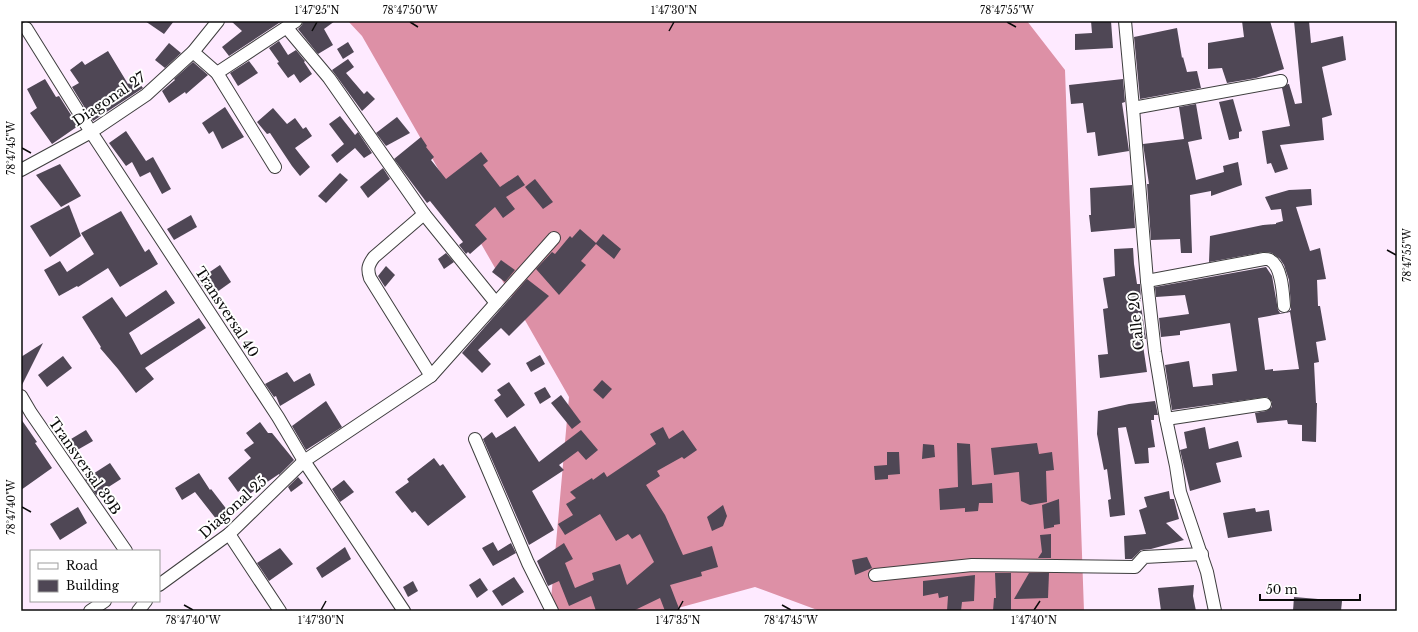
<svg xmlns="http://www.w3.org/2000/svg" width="1418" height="632" viewBox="0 0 1418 632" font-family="'Libre Baskerville',serif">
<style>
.forest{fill:#dd90a6}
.building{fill:#4f4755}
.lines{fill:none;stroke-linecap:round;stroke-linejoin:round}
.minor-casing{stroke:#3e3e3e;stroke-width:14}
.minor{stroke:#fff;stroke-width:12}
.ticks{fill:none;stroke:#0b0b0b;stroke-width:1.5}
.labels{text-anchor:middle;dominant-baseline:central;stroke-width:4;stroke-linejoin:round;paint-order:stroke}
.street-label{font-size:14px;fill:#0b0b0b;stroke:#fff}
.neatline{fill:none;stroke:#0b0b0b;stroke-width:1.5}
.ticks-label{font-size:10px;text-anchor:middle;fill:#0b0b0b}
</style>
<rect width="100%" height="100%" fill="#feeaff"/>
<path class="forest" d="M348,21H1027L1065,70L1084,611H820L755,587L667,611H550L569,397L362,36Z"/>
<g class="building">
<path d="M145,21H174L164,34Z"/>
<path d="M231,21H282L229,56L222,47L242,31Z"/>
<path d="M303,21H335L324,29L333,45L318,54L298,29L302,25Z"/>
<path d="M1091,21H1111L1113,48L1075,50V34L1092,33Z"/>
<path d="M1242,21H1270L1284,69L1256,78L1227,83L1222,68L1208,69V43L1244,37Z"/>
<path d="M1294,21H1309L1311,43L1343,36L1346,60L1322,67L1332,115L1322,118L1324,140L1280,145L1288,169L1275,173L1271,163L1267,164L1262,131L1290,126L1282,88L1288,84H1289L1295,104L1302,103Z"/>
<path d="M1177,28L1182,58L1183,57L1187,72L1197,71L1201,88L1140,99L1134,37Z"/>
<path d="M279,41L288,55L296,50L305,61L304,62L312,74L300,83L294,74L288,78L277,63L279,62L269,48Z"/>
<path d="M348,42L354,52L343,59L337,49Z"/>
<path d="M169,43L181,53L165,68L155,60Z"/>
<path d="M108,51L128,84L135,78L143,88L93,121L72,87L79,83L70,70L82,61L85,65Z"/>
<path d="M348,59L354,67L346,73L364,94L367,91L375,99L362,111L332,70Z"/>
<path d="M249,61L258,73L238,86L230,73Z"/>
<path d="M193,62L208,75L186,94L185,92L169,103L162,91L175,80L174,79Z"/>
<path d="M45,79L56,97L59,96L78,126L52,144L30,113L37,108L27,89Z"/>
<path d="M1123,79L1125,102L1122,103L1129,151L1098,156L1095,132L1087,133L1083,103L1071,104L1069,85Z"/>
<path d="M1233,99L1242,131L1239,132V138L1229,140L1219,102Z"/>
<path d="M1196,104L1202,139L1188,142L1196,180L1224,172L1223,166L1238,162L1242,185L1211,196V191L1190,195L1192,253H1181L1180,239L1151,240L1147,184H1149L1143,144L1184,139L1179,107Z"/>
<path d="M225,107L244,137L222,149L213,131L209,134L202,123Z"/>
<path d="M273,108L287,124L295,118L303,129L306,127L312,136L295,148L310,167L300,176L292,166L270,133L267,134L257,122Z"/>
<path d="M340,116L355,135L358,132L372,153L364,158L355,148L337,163L331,155L344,144L329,124Z"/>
<path d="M397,117L410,133L386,146L376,133Z"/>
<path d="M126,131L146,161L153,157L171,189L162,194L150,172L140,177L132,162L126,166L109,143Z"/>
<path d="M421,137L427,146L426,147L434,157L431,160L446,179L481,152L488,161L483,165L500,187L518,175L525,185L506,197L515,209L503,218L495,207L475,225L487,239L470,254L468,252L466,254L459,245L463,242L430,201L427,203L394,159Z"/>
<path d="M60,164L81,196L61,207L36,175Z"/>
<path d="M383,168L390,179L368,198L360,187Z"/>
<path d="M340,173L348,180L326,203L318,196Z"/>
<path d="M535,179L553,202L543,209L525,187Z"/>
<path d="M1132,185L1135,228L1091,232L1089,215H1091L1090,188Z"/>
<path d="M1311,189L1312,205L1296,207L1310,251L1320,248L1326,279L1317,280L1318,306H1320L1326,340L1316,342L1319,362L1314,363L1316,403H1317L1316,442L1302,441V425L1288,424L1287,420L1257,423L1255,413L1266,411L1272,407V402L1267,397L1172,410L1165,365L1189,361L1193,387L1213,385L1212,374L1237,371L1230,323L1180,331V335L1161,337L1159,318L1189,314L1185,295L1156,297L1155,287L1266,267L1272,276L1278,310L1280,313H1285L1258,318L1265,370L1273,369V371L1299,369L1290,312L1285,313L1291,310V306L1289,280L1284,265L1280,259L1272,253L1264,252L1209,262L1210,236L1263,225L1276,224V223L1283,221L1281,209L1271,210L1265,197L1289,190Z"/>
<path d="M69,205L81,236L50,257L30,226Z"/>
<path d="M121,211L145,252L149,249L158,264L120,287L108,268L78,287L77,286L59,296L44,270L60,261L67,272L94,254L81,233Z"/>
<path d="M191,215L197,227L174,240L167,229Z"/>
<path d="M580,229L596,243L603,234L621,249L614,259L596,244L581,261L586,265L559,295L536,269L552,252L555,254L570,236L572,238Z"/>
<path d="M1133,248L1134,264L1137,284H1140L1141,299H1140L1146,339H1142L1147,372L1100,378L1098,355L1108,354L1103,309L1108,308L1103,278L1115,276L1114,249Z"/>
<path d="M446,253L454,262L444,269L438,259Z"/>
<path d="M501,260L515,270L505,282L492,272Z"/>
<path d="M220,265L231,282L210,297L198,280Z"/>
<path d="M386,266L395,275L385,287L378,276Z"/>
<path d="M527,279L549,296L509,336L501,328L478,350L491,364L482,373L462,353Z"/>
<path d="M166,290L175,303L129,333L141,355L199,318L206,328L145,368L154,379L136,393L118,369L100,348L101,347L82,317L112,297L126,317Z"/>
<path d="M43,343L21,387V357Z"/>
<path d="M540,355L545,364L531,372L526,363Z"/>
<path d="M63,356L72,368L47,387L38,375Z"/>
<path d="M287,372L294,382L310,373L315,385L280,406L276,396L274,397L265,384Z"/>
<path d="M602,380L612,389L603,399L593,390Z"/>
<path d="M509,382L525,405L507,418L494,400L501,395L497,390Z"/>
<path d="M545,387L551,397L540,404L534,393Z"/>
<path d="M561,395L581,422L572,429L551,403Z"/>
<path d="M326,401L342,427L306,450L292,426Z"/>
<path d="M1155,401L1158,415H1154V420H1151L1155,447L1148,448L1149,463L1135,464L1126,427L1118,428L1125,515L1110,517L1108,500L1111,499L1107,469L1104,470L1097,434L1098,411L1129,404Z"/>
<path d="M21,419L37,442L35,443L52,468L21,490Z"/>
<path d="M260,422L268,433H272L294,460L279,475V474L248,495L243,488L238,492L228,478L251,458L244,450L254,443L246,433Z"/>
<path d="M515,426L539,462L581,430L598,450L586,460L578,451L559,465L564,470L532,491L554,530L529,545L483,439L492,432L496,438Z"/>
<path d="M663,427L669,439L683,430L697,450L684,459L682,457L657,471L660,476L646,485L665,515L683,555L712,546L718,567L701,572L702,576L670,585L680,611H665L660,598L633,611H596L591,596L569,606L559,581L548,586L537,561L564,543L573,559L565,563L575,588L594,580L592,573L620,564L627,585L654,562L640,534L632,539L628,534L616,541L600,514L565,535L558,524L573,515L566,504L576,498L570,492L592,478L593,480L604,472L607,477L656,444L650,434Z"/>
<path d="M1205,427L1209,449L1238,441L1242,457L1216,463L1221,482L1190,491L1180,450L1187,448L1184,432Z"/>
<path d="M86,430L93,441L72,453L66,442Z"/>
<path d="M957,443L970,444L972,485L992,483L993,503H979L978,511L965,512V508L940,510L939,489L958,487Z"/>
<path d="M1037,443L1039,454L1052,452L1054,470L1046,471L1047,502L1030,505L1021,501L1019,472L994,475L991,448Z"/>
<path d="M923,444L934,445L935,457L922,459Z"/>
<path d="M887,452H899L900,474L888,475V479L875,480L874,466L887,465Z"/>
<path d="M434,458L440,466L443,464L466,497L428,526L415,511L412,513L395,492L409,482L407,479Z"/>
<path d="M110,463L121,479L96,495L85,479Z"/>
<path d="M199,473L210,490L211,489L228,511L217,520L195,492L182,500L175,488Z"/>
<path d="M298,477L303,483L291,492L288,487Z"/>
<path d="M344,480L354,492L340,502L332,489Z"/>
<path d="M1169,491L1170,499H1174L1179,519L1166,523L1184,540L1151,549L1141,550L1132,559H1125L1124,536L1146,534L1139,510L1147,507L1144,497Z"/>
<path d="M1059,499L1060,524L1054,525V527L1044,529L1042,505Z"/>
<path d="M723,505L727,516L723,526L712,531L707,517Z"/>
<path d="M78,507L87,523L60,540L50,524Z"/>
<path d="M1255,508L1256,512L1269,510L1272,531L1228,538L1223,513Z"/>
<path d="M1051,534V558H1038L1042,552L1040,535Z"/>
<path d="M493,542L498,551L511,543L516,553L493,566L482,548Z"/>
<path d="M345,547L351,559L322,578L316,568Z"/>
<path d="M280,548L293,564L269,581L257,563Z"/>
<path d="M867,557L872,568L855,575L852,560Z"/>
<path d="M995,573H1011V611H993L994,598H996Z"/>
<path d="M1029,573H1049L1048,598L1014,599Z"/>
<path d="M975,575L974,601L962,602L961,611H947L948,596L939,598L938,593L923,596V581Z"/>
<path d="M514,577L524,592L502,606L492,591Z"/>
<path d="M480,578L488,590L477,598L469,585Z"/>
<path d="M413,581L418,591L408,597L403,587Z"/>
<path d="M1194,585L1193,596L1196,611H1161L1158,588Z"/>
<path d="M1294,597L1342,601L1341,611H1293Z"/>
</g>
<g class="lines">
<g class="minor-casing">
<g id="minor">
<path d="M1125,21L1133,108L1147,281L1155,352L1166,419L1176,466L1180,492L1207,572L1215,611"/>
<path d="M26,28L91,132L278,417L304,461L404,611"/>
<path d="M287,28L329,78L424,214L496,303"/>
<path d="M193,52L217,73L275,167"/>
<path d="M217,73L296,21"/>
<path d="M1133,108L1281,81"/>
<path d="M21,170L91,132L146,95L193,52L218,21"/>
<path d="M424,214L374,257C368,265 367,269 370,278L431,376"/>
<path d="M1147,281L1264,259C1266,259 1269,259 1270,260C1282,266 1283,294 1284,306"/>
<path d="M21,396L31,413L126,551"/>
<path d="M1166,419L1265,404"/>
<path d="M475,439L528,563L552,611"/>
<path d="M229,534L280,611"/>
<path d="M875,575L972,565L1135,567L1144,557L1202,554"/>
<path d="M159,585L229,534L304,461L431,376L554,238"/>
<path d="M90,611L105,601"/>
<path d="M138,611L146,601"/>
</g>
</g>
<use href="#minor" class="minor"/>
</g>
<path class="ticks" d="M410,22L418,27M1007,22L1016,27M312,31L317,22M669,31L674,22M22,148L31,153M1387,250L1396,255M22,507L31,512M184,605L193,610M782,605L791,610M321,610L326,601M678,610L683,601M1034,610L1040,601"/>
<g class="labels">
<g class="street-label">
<text transform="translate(109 99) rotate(-34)">Diagonal 27</text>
<text transform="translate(227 312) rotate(57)">Transversal 40</text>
<text transform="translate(1136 321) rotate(-96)">Calle 20</text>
<text transform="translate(85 466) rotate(55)">Transversal 39B</text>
<text transform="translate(233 507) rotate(-42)">Diagonal 25</text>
</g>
</g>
<rect width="1418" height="632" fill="none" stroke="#ffffff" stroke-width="44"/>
<rect x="30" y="550" width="130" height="52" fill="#ffffff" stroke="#9d9d9d"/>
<rect x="38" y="563" width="20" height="6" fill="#ffffff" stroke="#9d9d9d"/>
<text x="66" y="570" font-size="12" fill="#0b0b0b">Road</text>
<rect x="38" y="580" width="20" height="12" fill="#4f4755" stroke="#9d9d9d"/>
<text x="66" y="590" font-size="12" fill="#0b0b0b">Building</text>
<path d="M1260 594v6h100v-6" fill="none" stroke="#0b0b0b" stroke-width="2"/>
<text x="1266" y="594" font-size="12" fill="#0b0b0b" stroke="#ffffff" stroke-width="3" paint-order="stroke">50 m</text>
<rect x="22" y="22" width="1374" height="588" class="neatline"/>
<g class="ticks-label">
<text x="317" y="14">1°47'25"N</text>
<text x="410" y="14">78°47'50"W</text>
<text x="674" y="14">1°47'30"N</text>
<text x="1007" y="14">78°47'55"W</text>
<text transform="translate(11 148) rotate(-90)" y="4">78°47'45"W</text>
<text transform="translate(1407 255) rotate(-90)" y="4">78°47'55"W</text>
<text transform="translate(11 507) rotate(-90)" y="4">78°47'40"W</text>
<text x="193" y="624">78°47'40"W</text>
<text x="321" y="624">1°47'30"N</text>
<text x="678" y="624">1°47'35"N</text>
<text x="791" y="624">78°47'45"W</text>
<text x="1034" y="624">1°47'40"N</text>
</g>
</svg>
